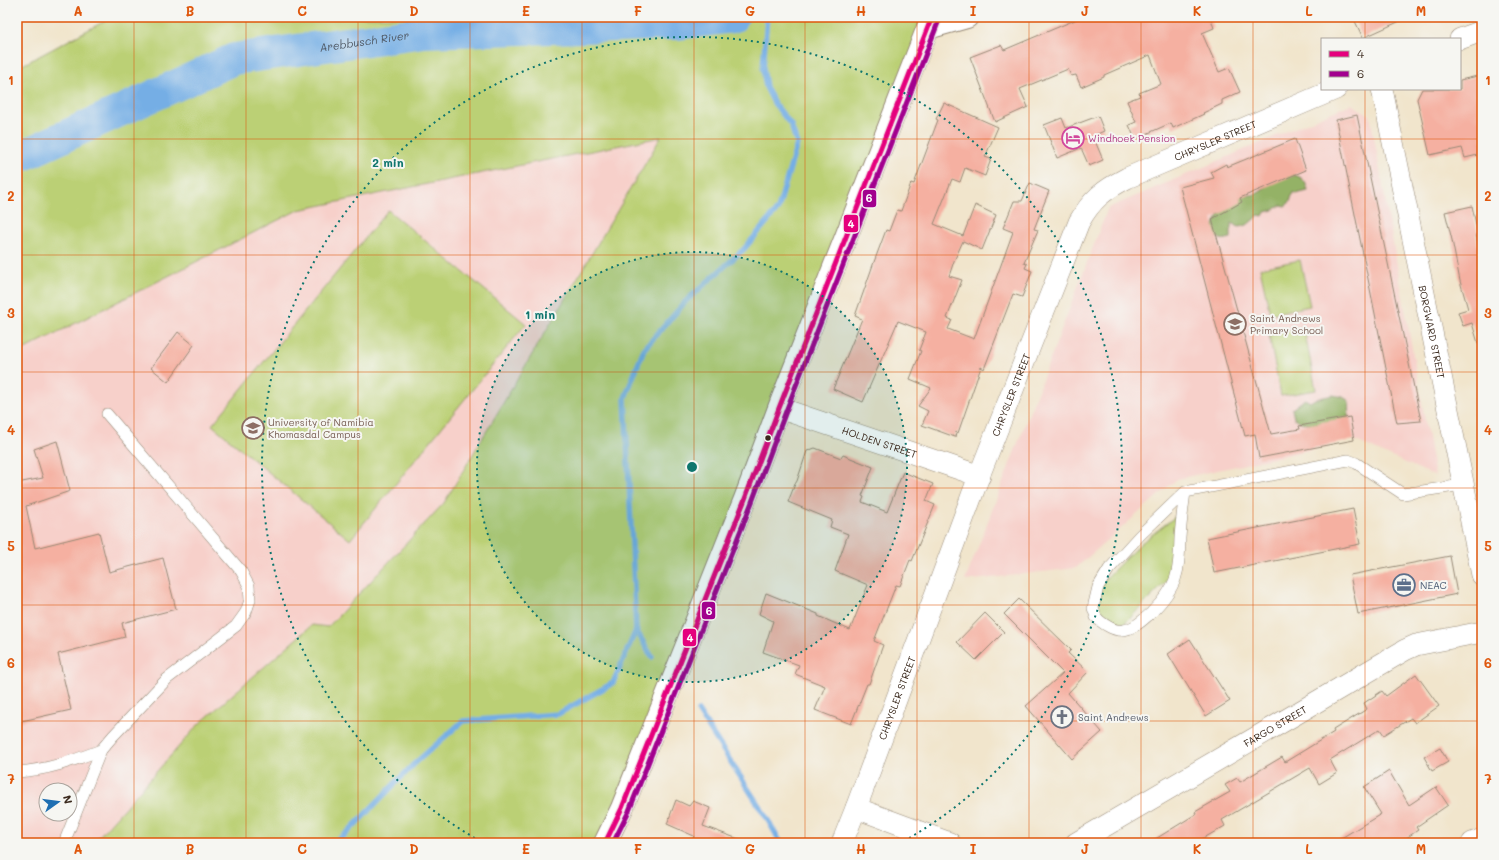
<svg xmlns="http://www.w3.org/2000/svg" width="1499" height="860" viewBox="0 0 1499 860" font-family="Mali,sans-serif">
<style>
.built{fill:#f7d0ca;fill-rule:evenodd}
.green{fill:#bbd074;stroke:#7b7d49}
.forest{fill:#94b266;stroke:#686e42}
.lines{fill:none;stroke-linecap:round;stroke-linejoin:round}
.stream{stroke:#75aee5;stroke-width:5.5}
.river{stroke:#75aee5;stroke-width:32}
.building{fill:#f5b0a1}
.lane-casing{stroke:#968875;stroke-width:12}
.street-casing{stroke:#968875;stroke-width:22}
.secondary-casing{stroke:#968875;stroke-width:24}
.lane{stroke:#fff;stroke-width:11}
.street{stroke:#fff;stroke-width:21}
.secondary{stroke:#fff;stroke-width:22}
.bus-1-casing{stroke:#f6f6f2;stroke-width:8}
.bus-2-casing{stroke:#f6f6f2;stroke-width:8}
.bus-1{stroke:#e5007d;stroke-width:5}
.bus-2{stroke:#a2008e;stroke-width:5}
.grid{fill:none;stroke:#df570d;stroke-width:1;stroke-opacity:0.55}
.ring{fill:none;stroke:#0f766e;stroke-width:2;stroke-dasharray:2 4}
.bus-dot{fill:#3b2a1e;stroke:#f6f6f2;stroke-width:1.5}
.labels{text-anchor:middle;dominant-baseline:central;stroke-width:4;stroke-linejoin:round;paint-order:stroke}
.hotel-label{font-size:10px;fill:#b23c85;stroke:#f6f6f2;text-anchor:start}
.street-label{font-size:10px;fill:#3b2a1e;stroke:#f6f6f2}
.education-label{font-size:10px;fill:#785e54;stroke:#f6f6f2;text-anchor:start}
.service-label{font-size:10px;fill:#4e5e75;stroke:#f6f6f2;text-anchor:start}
.worship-label{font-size:10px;fill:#5b616d;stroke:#f6f6f2;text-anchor:start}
.water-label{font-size:11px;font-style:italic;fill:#4f5864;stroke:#f6f6f2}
.centre{fill:#0f766e;stroke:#f6f6f2;stroke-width:2}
.ring-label{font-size:12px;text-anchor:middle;font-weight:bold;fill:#0f766e;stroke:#f6f6f2;stroke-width:4;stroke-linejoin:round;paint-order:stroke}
.line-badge{stroke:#f6f6f2;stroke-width:1.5}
.badge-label{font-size:11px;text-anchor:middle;font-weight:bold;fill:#fff}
.neatline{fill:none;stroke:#df570d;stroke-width:1.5}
.grid-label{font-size:13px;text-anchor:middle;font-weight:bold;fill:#df570d}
</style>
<rect width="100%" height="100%" fill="#f6f6f2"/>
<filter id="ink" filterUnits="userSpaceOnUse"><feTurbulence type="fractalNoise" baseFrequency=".025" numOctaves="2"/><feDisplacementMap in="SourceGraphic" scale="8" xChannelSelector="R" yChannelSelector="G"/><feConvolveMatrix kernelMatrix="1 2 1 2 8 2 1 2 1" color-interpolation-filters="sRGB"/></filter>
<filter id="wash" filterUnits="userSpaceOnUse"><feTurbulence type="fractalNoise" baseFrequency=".012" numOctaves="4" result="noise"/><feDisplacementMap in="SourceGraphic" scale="16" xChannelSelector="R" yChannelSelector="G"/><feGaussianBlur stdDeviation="0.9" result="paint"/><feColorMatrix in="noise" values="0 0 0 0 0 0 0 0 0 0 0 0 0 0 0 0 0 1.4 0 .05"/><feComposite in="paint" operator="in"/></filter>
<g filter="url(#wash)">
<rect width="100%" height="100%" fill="#f1e5cc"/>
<g class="built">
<path d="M1351,104L1370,115L1435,476L1354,440L1177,479L1076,568L965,581L1108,208Z"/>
<path d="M661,136L444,503L327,627L199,724L93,843H17V353L298,210ZM46,790H70V814H46Z"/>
</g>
<g class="green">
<path d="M112,17H932L605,843H93L199,724L312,625L328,627L444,503L661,137L298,210L17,353V68Z"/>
<path d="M388,210L526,324L350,540L212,425Z"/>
<path d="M1300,260L1310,306L1270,314L1260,268Z"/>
<path d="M1304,328L1316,390L1281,396L1269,335Z"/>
<path d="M1176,516L1174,574L1124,624L1114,626L1098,619L1091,604L1102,582L1140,544Z"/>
</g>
<g class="forest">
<path d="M1294,175C1303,177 1306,182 1308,191L1296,194L1293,192L1290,202L1285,206L1281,205L1274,210L1265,212L1263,216L1259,215L1247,225L1239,227L1231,223V238C1226,239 1221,241 1217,237C1205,226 1227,206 1235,199C1241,195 1249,196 1256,194C1263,191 1267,185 1273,181C1278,177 1288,176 1294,175Z"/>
<path d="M1333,395L1343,397L1349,401L1348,420C1329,423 1311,430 1294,418L1292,409L1305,399L1310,402L1315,399Z"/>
</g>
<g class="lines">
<g class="stream">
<path d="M636,630L652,657"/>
<path d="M698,711L765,815L781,843"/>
<path d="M334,843L347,833L414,764L463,721L558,714L613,683L636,630L625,398L644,349L686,301L744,249L778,209L797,144L791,125L774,103L766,87L763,68L767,17"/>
</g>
<path class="river" id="s1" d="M17,158L234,59L424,32L676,24L733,17"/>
</g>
<g id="blocks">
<g class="building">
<path d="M1082,17H1210L1214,28L1202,33L1219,72L1229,68L1240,92L1222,100V104L1203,113L1204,114L1173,128L1171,123L1135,139L1129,125L1136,122L1127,101L1140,96L1139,93L1161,84L1150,55L1104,75V77L1081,87L1076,75L1071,76L1068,69L1020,89L1028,107L995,122L970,57L1001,45L1004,50Z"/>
<path d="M1353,17H1409L1363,38Z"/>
<path d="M1482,75V154L1465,158L1462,148L1430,155L1417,99L1422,89H1460V80Z"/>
<path d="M944,103L998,127L985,157L991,159L985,176L965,168L960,182L952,179L934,224L963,236L975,205L996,215L982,250L963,241L954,261L949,276L962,280L947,318L952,320L948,329L974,339L1013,232L1003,228L1014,201H1022L1030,183L1049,191L1034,229L1038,230L1024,263L1027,264L1025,268L1032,271L1022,297L1013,294L984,369L981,367L958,433L956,432L955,437L922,425L928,411L918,406L931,388L910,379L921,351L919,350L926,332L898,321L863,402L833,389L862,319L855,316L874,262L886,230L889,231L897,210L901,211L911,183L914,184L938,120L936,119Z"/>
<path d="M1357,115L1421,421L1397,423L1336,120Z"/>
<path d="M1098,116L1104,131L1093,136L1103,160L1089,166L1081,148L1057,158L1044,125L1062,118L1066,128Z"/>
<path d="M1295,139L1306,170L1240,198L1242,202L1212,219L1271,434L1300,429L1299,426L1350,417L1354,440L1259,458L1255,434L1245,436L1180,187L1214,178L1211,172L1226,164L1227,167Z"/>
<path d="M1472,206L1478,234H1476L1482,266V342L1478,343L1472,323L1463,326L1458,312L1468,309L1460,281L1452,240L1445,212Z"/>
<path d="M178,332L194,345L168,382L151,368Z"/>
<path d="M57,441L70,491L26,506L35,548L99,532L109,572L163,558L176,609L122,623L125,637L58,654L71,710L17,722V483L43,478L34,449Z"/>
<path d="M815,448L841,458L843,455L873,467L862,496L864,497L862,502L887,512L903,472L933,484L926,501L935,505L912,561L910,560L900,586L896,585L874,641L883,645L869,684H867L851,724L815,710L825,686L795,674L799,665L763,652L773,621L759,614L766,593L818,614V616L850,630L868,585L835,571L848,534L830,527L832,520L788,502L795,484L797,481L807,451Z"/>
<path d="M1353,509L1360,544L1214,573L1207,538Z"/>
<path d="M1450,556L1457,594L1358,614L1350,575Z"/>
<path d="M1019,599L1071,650L1068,653L1088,672L1068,693L1102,732L1072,759L1026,706L1063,673L1004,614Z"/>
<path d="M985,613L1004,632L976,660L957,642Z"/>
<path d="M1190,639L1230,701L1206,716L1168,654Z"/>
<path d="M1416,674L1439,706L1415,723L1411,718L1384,735L1380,729L1330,760L1337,773L1319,784L1310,768L1222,820L1225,826L1195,843H1149L1196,814L1195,812L1230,792L1225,785L1237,778L1240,782L1282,757L1285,762L1334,732L1333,730L1367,709L1364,703L1382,691L1386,696Z"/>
<path d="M1440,748L1448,762L1432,771L1424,757Z"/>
<path d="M1389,771L1409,805L1436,787L1448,805L1416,827L1418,830L1399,843H1333L1381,814L1364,787Z"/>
<path d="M676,800L689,806L693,801L710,808L703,826L744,841V843H691L694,836L667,824Z"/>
</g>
</g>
</g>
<g filter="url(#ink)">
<use href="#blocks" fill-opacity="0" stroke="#968875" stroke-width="1"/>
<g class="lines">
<g class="lane-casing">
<g id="lane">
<path d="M1185,492C1183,507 1181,523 1180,538C1179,574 1178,586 1151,613C1143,620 1134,629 1123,630C1115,632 1101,623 1096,617C1095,614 1094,611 1093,608L1098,587L1109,569L1140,535L1185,492L1348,460L1356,463L1403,494L1462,485"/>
<path d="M17,772C48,770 72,761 101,750"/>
<path d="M64,843L101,750L113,736L167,679L236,626L246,612L250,600L249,586L241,571L107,414"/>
</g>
</g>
<g class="street-casing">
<g id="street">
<path d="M1460,39L1482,31"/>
<path id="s2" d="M1382,89L1482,575"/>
<path id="s3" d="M779,408L980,476"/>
<path d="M856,808L950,843"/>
<path id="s4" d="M842,843L856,808L981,471L1079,222C1092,199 1104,190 1127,178L1336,89"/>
<path id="s5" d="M1076,843L1405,650L1416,645L1482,632"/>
<path d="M1472,843L1482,839"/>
</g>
</g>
<g class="secondary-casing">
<g id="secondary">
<path d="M928,28L967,17"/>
<path d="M605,843L622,808L745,499L779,408L932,17"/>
</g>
</g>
<use href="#lane" class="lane"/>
<use href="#street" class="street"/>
<use href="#secondary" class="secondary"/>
<g class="bus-1-casing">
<path id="bus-1" d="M605,843L622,808L745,499L779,408L932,17"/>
</g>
<g class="bus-2-casing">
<path id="bus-2" d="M613,843L629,811L752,502L786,411L939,20"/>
</g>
<use href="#bus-1" class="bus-1"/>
<use href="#bus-2" class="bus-2"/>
</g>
</g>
<path class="grid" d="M134,17V843M246,17V843M358,17V843M470,17V843M582,17V843M694,17V843M805,17V843M917,17V843M1029,17V843M1141,17V843M1253,17V843M1365,17V39M1365,89V843M17,139H1482M17,255H1482M17,372H1482M17,488H1482M17,605H1482M17,721H1482"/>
<circle cx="692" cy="467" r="215" fill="#0f766e" fill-opacity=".12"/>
<g class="ring">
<circle cx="692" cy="467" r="215"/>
<path d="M480 841A430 430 0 1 1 904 841"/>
</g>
<defs>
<g id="hotel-ring" transform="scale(1.15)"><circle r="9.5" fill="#f6f6f2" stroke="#d1479c" stroke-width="1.5"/><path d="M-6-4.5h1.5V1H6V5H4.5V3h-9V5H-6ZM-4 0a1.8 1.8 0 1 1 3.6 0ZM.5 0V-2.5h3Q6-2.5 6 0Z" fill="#d1479c"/></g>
<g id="school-ring" transform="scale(1.15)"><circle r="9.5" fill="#f6f6f2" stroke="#8d6e63" stroke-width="1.5"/><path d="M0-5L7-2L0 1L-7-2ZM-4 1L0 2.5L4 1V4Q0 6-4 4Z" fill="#8d6e63"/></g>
<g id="university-ring" transform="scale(1.15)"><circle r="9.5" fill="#f6f6f2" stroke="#8d6e63" stroke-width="1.5"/><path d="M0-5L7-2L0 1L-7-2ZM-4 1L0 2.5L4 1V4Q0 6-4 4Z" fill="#8d6e63"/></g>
<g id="office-ring" transform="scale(1.15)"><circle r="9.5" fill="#f6f6f2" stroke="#5c6f8a" stroke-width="1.5"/><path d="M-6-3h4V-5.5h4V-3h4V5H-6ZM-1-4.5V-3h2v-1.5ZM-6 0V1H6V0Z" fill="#5c6f8a"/></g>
<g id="church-ring" transform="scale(1.15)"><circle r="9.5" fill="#f6f6f2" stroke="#6b7280" stroke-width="1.5"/><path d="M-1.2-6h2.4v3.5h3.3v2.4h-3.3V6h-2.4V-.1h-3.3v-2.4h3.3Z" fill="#6b7280"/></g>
</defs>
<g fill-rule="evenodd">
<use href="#hotel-ring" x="1073" y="138"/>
<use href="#school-ring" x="1235" y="324"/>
<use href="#university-ring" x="253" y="428"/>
<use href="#office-ring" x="1404" y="585"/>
<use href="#church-ring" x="1062" y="717"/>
</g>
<circle class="bus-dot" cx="768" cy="438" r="3.5"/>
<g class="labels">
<g class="hotel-label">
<text x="1088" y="138">Windhoek Pension</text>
</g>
<g class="street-label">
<text stroke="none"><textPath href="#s4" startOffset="827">CHRYSLER STREET</textPath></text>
<text stroke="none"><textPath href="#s2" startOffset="248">BORGWARD STREET</textPath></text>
<text stroke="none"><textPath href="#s4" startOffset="479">CHRYSLER STREET</textPath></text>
<text stroke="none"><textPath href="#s3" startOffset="106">HOLDEN STREET</textPath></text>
<text stroke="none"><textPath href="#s4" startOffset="155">CHRYSLER STREET</textPath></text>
<text stroke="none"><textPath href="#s5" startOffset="231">FARGO STREET</textPath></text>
</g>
<g class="education-label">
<text x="1250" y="318">Saint Andrews<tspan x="1250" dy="12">Primary School</tspan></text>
<text x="268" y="422">University of Namibia<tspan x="268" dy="12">Khomasdal Campus</tspan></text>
</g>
<g class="service-label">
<text x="1420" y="585">NEAC</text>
</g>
<g class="worship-label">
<text x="1078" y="717">Saint Andrews</text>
</g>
<g class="water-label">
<text stroke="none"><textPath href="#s1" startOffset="370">Arebbusch River</textPath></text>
</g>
</g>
<circle cx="692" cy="467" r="6" class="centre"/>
<g class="ring-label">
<text x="388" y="167">2 min</text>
<text x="540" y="319">1 min</text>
</g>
<g class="line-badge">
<rect x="862" y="189" width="15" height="19" rx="4" fill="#a2008e"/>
<rect x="843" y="214" width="16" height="19" rx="4" fill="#e5007d"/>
<rect x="701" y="601" width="15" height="19" rx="4" fill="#a2008e"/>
<rect x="682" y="628" width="15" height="19" rx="4" fill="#e5007d"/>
</g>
<g class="badge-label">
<text x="869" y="202">6</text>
<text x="851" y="228">4</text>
<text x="709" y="615">6</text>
<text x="690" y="642">4</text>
</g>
<rect width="1499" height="860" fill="none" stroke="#f6f6f2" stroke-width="44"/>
<rect x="1321" y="38" width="140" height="52" fill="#f6f6f2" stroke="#aba49d"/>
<rect x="1329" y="51" width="20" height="6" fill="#e5007d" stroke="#aba49d"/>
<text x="1357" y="58" font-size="12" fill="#3b2a1e">4</text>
<rect x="1329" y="71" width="20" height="6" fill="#a2008e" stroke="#aba49d"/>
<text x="1357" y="78" font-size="12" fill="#3b2a1e">6</text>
<g transform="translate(58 802) rotate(76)"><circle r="19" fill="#f6f6f2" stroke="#aba49d"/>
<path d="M0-3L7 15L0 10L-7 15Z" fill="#1f6fb2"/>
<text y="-6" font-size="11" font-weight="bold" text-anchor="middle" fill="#3b2a1e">N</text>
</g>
<rect x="22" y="22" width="1455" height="816" class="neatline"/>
<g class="grid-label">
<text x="78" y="16">A</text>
<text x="190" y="16">B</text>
<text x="302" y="16">C</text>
<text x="414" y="16">D</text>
<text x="526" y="16">E</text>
<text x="638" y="16">F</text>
<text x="750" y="16">G</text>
<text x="861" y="16">H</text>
<text x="973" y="16">I</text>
<text x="1085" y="16">J</text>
<text x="1197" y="16">K</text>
<text x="1309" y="16">L</text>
<text x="1421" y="16">M</text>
<text x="11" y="85">1</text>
<text x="1488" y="85">1</text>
<text x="11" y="201">2</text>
<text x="1488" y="201">2</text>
<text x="11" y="318">3</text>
<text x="1488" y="318">3</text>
<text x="11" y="435">4</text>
<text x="1488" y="435">4</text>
<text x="11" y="551">5</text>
<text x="1488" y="551">5</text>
<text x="11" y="668">6</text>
<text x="1488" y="668">6</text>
<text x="11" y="784">7</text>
<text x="1488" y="784">7</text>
<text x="78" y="854">A</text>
<text x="190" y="854">B</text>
<text x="302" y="854">C</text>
<text x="414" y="854">D</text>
<text x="526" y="854">E</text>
<text x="638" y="854">F</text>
<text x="750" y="854">G</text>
<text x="861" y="854">H</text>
<text x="973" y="854">I</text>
<text x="1085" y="854">J</text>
<text x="1197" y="854">K</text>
<text x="1309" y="854">L</text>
<text x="1421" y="854">M</text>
</g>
</svg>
